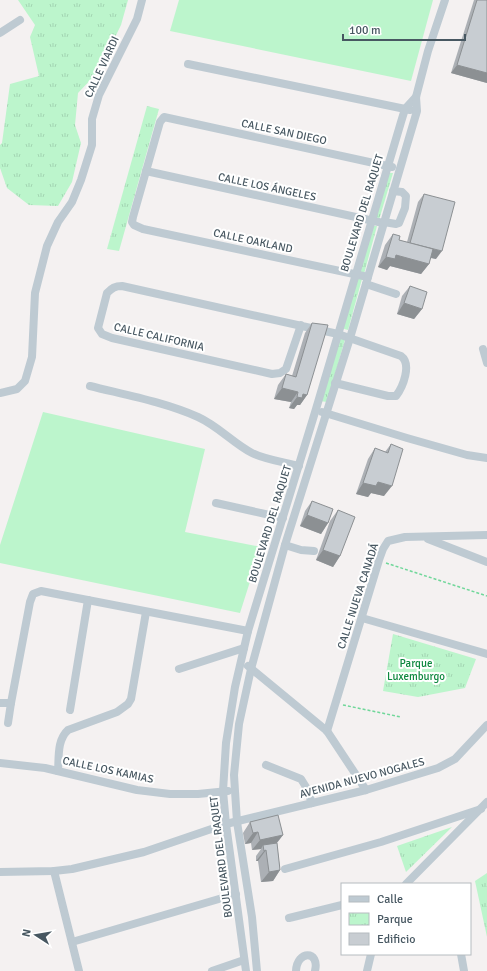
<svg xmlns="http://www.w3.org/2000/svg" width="487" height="971" viewBox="0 0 487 971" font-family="Signika,sans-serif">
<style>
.grass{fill:#bcf5cc}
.park{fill:url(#park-tufts)}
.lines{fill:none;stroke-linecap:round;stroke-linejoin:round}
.path{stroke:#70d79a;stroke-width:1.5;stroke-dasharray:3 2;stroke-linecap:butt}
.minor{stroke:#becad2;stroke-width:8}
.wall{fill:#acb0b5}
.shaded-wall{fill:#8c9093}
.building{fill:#c8cdd2;stroke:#8c9093}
.labels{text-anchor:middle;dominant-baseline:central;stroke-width:4;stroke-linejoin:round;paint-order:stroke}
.street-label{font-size:11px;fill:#475761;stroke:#fff}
.park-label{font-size:11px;fill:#0d873e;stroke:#fff}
</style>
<defs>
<pattern id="park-tufts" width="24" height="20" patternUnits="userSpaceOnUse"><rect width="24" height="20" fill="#bcf5cc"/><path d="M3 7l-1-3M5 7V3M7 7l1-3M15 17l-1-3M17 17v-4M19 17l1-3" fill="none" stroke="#a3d4b2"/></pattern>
</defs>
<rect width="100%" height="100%" fill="#f4f1f1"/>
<g class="grass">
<path d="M179,0H433L411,81L170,31Z"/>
<path d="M43,412L205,449L185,532L261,547L240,613L0,563V545Z"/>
</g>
<g class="park">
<path d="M18,0H128L121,25L98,72L78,93L75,125L81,143L72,182L58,206L29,205L7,188L0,168V145L2,143L10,84L39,76L30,37L35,25Z"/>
<path d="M147,106L159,109L119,251L107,249Z"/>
<path d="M386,173H393L379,220L372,219Z"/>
<path d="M371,226H377L364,274L358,273Z"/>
<path d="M356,278L362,279L348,330L341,328Z"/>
<path d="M339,334L346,336L327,402L320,401Z"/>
<path d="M393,634L476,659L465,688L418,697L383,691Z"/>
<path d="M452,827L406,872L397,846Z"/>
<path d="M487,873V937L475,881Z"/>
</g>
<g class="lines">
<g class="path">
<path d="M386,563L487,596"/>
<path d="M343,705L401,717"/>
</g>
<g class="minor">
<path d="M0,33L20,20"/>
<path d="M188,64L410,110"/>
<path d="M146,171L383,223"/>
<path d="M384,222L396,224L399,223L405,208L406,196L402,192L393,191"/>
<path d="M368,277L143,229L134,225L132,222L133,217L160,122L164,117L392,167"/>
<path d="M366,284L396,294"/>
<path d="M301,325L286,369L280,373L272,374L112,338L102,334L98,328L107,293C112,288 115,286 122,286L338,334L401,356C412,364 403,387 396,396H388L335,383"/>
<path d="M483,349L487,363"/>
<path d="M90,386C126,395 164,402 198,417C218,426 233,443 252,453C266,460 284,462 299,466"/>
<path d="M0,393L17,389L25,381L32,357L35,293L47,246L58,222L72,202L81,180L92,145V119L99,95L137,19L142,0"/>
<path d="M322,412L407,438L467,455L487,458"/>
<path d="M216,503L283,518"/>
<path d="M428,539L487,562"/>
<path d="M285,545L301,550L314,551"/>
<path d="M362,618L487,654"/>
<path d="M248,666L327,731L366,790"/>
<path d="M179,669L244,648"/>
<path d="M0,703H11L30,602L33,594L41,591L248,631"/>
<path d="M70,710L88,600"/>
<path d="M8,723L11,703"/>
<path d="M327,731L379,560L383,549L388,541L405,537L487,535"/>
<path d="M0,763L45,768L137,790L170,794H198L228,791"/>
<path d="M266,765L301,779L306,787L312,803"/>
<path d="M58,771C59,757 57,740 68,730L117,712L128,704L131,699L146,612"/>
<path d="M285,869L381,842L481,809"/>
<path d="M54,871L79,971"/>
<path d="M0,872L54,871L72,869L144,852L226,824L366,790L438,768L455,759L487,725"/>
<path d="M406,884L487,802"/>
<path d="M289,918L342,905"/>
<path d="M72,942L236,894"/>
<path d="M461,954L464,971"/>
<path d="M212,971L244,960"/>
<path d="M246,971L226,824L223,791L226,743L235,687L248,631L316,409L401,122L405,109L416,97"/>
<path d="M257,971L252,917L237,822L235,791L234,775L239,724L251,669L285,545L350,338L417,111L416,97L428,51L445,0"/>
<path d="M296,971C297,950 320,950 315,971"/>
<path d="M367,971L371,954"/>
</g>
</g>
<g class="wall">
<path d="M474,0H487V83L451,73Z"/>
<path d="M424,194L436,259L430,258L429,264L421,274L390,266L387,270L378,267L385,245L393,234L399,240L407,242L418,202Z"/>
<path d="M410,286L422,309L414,319L397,314L402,296Z"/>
<path d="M312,323L307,395L300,405H297L294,409L289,408L291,402L274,399L278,385L286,374L292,376L305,333Z"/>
<path d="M391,444L384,496L371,493L368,497L356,494L368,459L375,448L385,452Z"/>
<path d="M312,501L328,523L321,534L300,526L305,511Z"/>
<path d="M338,510L340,556L333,567L316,560L330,521Z"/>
<path d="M250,822L283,835L277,843L280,870L273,881L261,882L258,861H256V856L261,849L252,850L251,843L245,844L243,833Z"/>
</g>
<g class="shaded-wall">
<path d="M457,65L487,73V83L451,73Z"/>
<path d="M410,243L442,251L436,259L405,251Z"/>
<path d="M396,255L429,264L421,274L390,266L387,270L378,267L386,257Z"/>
<path d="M404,303L422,309L414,319L397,314Z"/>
<path d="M282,388L298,392L291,402L274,399Z"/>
<path d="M303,394L307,395L300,405H297L294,409L289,408L297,397Z"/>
<path d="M378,482L392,486L384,496L371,493L368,497L356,494L363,483Z"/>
<path d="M307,515L328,523L321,534L300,526Z"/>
<path d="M323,550L340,556L333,567L316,560Z"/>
<path d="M258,832L251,843L245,844L253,833Z"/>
<path d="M283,835L275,845H263L261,849L252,850L260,840Z"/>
<path d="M266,850L258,861H256L264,851Z"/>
<path d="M280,870L273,881L261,882L269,872Z"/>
</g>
<g class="building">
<path d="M477,0H487V73L457,65Z"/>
<path d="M424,194L455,202L442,251L410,243Z"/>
<path d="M393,234L400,236L399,240L433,249L429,264L396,255L395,259L386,257Z"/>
<path d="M410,286L427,292L422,309L404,303Z"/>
<path d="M312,323L328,325L307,395L303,394L302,398L297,397L298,392L282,388L286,374L296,377Z"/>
<path d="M391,444L403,449L392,486L378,482L376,486L363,483L375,448L388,453Z"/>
<path d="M312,501L333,509L328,523L307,515Z"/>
<path d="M338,510L355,517L340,556L323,550Z"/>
<path d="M278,815L283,835L260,840L258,832L253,833L250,822Z"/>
<path d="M277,843L280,870L269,872L266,850L264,851L263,845Z"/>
</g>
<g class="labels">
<g class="street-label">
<text transform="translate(102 67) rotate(-65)">CALLE VIARDI</text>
<text transform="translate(284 132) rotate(12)">CALLE SAN DIEGO</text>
<text transform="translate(267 187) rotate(12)">CALLE LOS ÁNGELES</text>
<text transform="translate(362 213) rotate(-73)">BOULEVARD DEL RAQUET</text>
<text transform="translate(253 241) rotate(12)">CALLE OAKLAND</text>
<text transform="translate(159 337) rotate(13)">CALLE CALIFORNIA</text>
<text transform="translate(270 524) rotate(-73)">BOULEVARD DEL RAQUET</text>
<text transform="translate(358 596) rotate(-72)">CALLE NUEVA CANADÁ</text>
<text transform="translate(108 770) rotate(12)">CALLE LOS KAMIAS</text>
<text transform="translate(362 778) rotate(-15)">AVENIDA NUEVO NOGALES</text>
<text transform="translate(221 857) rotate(-97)">BOULEVARD DEL RAQUET</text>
</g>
<g class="park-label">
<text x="416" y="663">Parque<tspan x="416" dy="13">Luxemburgo</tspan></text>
</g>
</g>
<rect x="341" y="883" width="130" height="72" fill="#ffffff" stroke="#b5bcc0"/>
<rect x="349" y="896" width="20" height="6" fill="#becad2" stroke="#b5bcc0"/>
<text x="377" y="903" font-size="12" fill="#475761">Calle</text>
<rect x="349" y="913" width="20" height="12" fill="url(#park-tufts)" stroke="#b5bcc0"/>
<text x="377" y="923" font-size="12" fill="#475761">Parque</text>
<rect x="349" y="933" width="20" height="12" fill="#c8cdd2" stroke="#b5bcc0"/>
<text x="377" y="943" font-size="12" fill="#475761">Edificio</text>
<g transform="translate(36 935) rotate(282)" stroke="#ffffff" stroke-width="3" paint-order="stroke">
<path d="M0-3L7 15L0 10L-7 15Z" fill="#475761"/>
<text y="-6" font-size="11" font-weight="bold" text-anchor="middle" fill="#475761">N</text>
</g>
<path d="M343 34v6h122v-6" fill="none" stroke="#475761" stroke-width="2"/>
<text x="349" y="34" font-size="12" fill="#475761" stroke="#ffffff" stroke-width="3" paint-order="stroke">100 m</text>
</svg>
